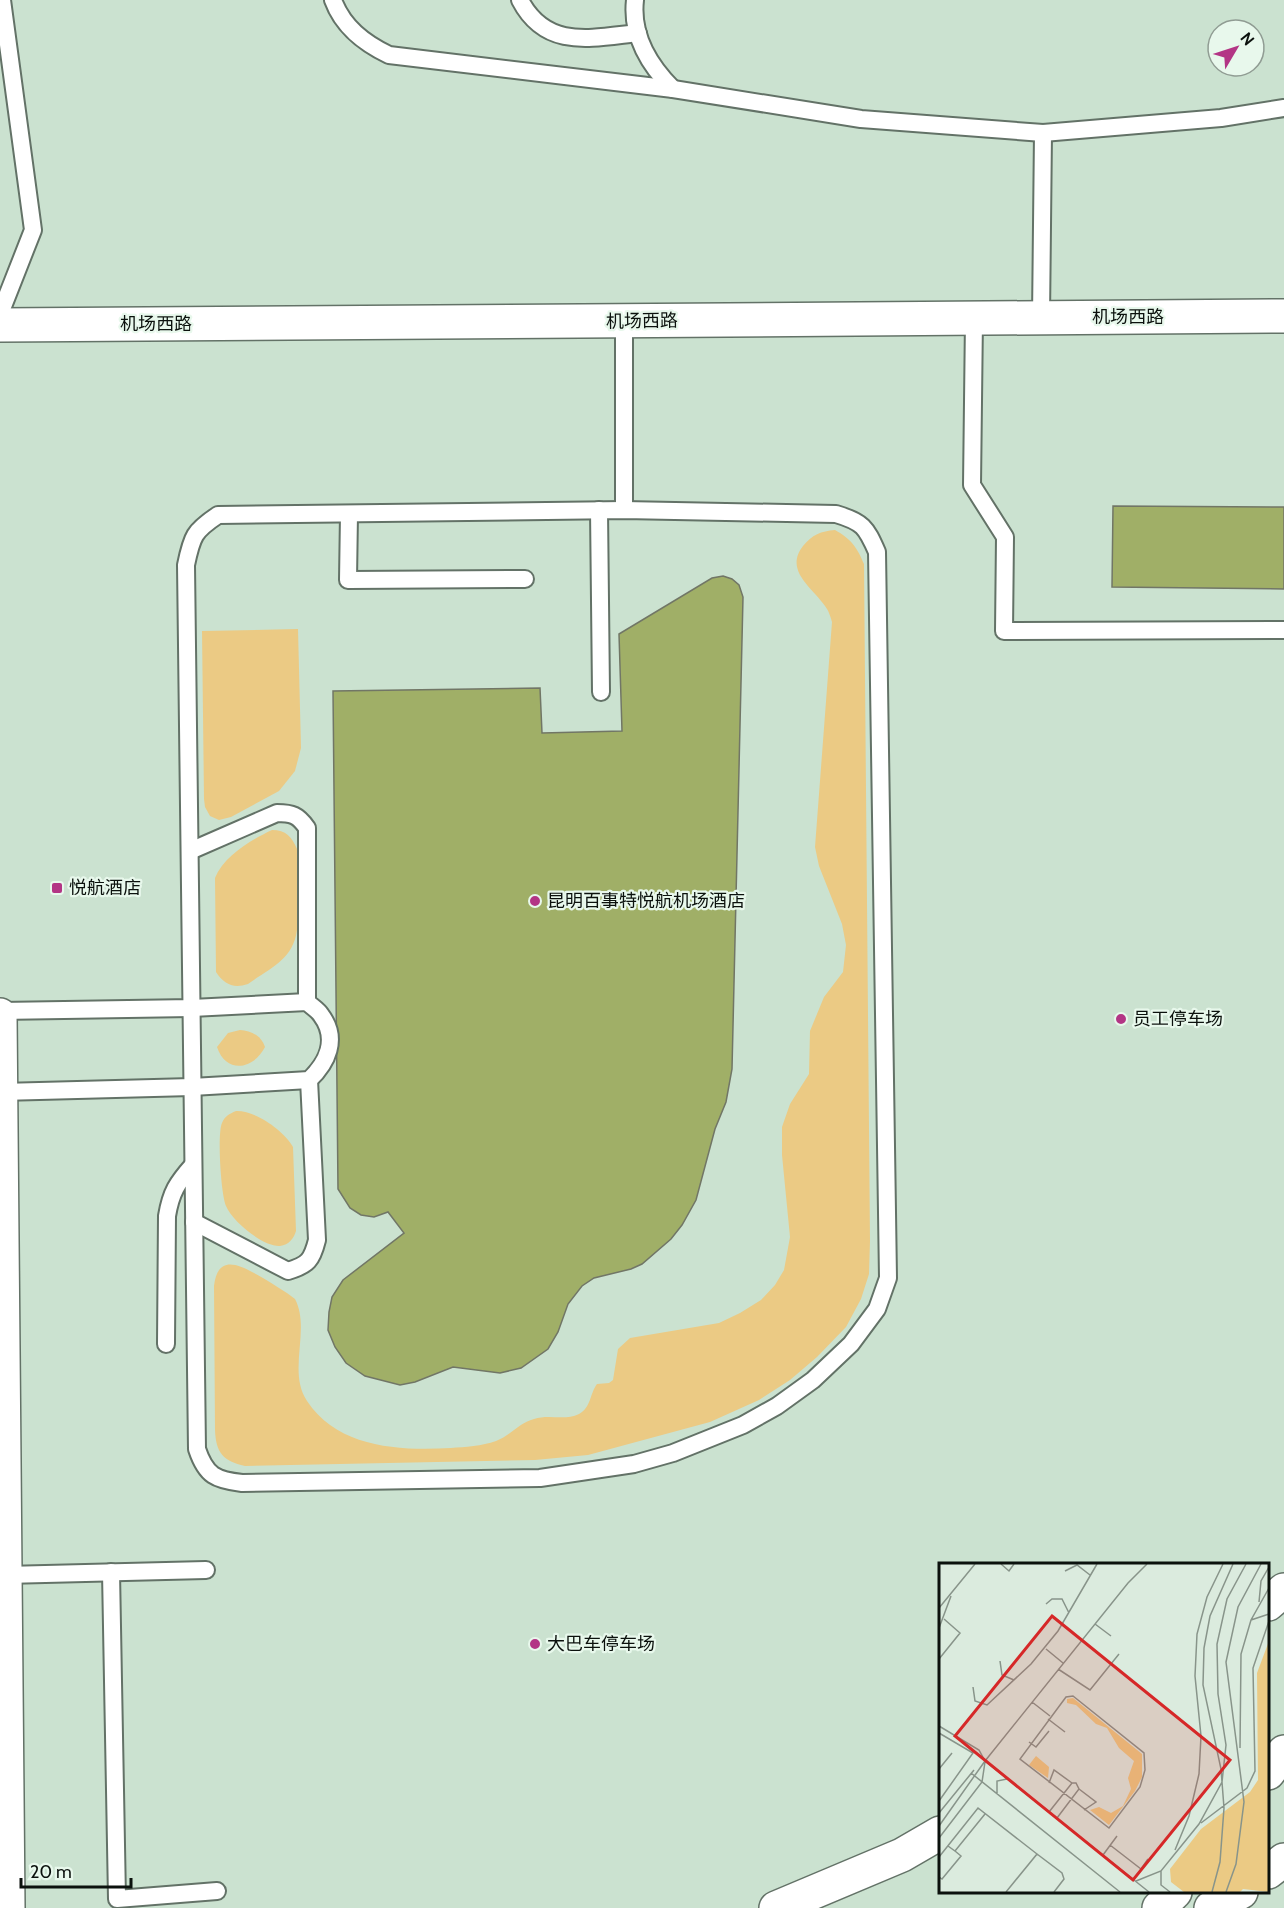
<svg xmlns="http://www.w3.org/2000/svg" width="1284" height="1908" viewBox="0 0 1284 1908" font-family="Cabin,'Noto Sans SC',sans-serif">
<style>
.built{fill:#cbe2d0;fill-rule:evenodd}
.green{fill:#ebca84}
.building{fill:#a0af67;stroke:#717666;stroke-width:1.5}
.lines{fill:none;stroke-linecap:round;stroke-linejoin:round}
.service-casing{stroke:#637267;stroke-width:20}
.minor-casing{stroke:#637267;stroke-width:36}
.tertiary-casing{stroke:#637267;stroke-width:36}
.secondary-casing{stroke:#637267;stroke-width:36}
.trunk-casing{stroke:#637267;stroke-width:36}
.service{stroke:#fff;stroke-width:16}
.minor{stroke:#fff;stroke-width:33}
.tertiary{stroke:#fff;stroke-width:33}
.secondary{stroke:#fff;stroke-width:33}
.trunk{stroke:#fff;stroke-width:33}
.poi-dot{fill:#b33585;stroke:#e8f8ec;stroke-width:2}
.labels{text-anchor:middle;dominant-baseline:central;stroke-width:4.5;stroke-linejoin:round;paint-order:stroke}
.street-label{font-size:18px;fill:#0b110d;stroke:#e8f8ec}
.poi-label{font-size:18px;fill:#0b110d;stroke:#e8f8ec;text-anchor:start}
.inset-road{fill:none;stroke:#88948a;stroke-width:1.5}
.view{fill:#d62828;fill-opacity:0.15;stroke:#d62828;stroke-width:3}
.inset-edge{fill:none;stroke:#0b110d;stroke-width:3}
</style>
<rect width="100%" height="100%" fill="#dbebde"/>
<path class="built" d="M0,0H1284V1908H0ZM1218,30H1254V66H1218ZM940,1564H1268V1892H940Z"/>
<g class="green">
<path d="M835,530C851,539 857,547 864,564L870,1241L869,1274L861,1299L846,1327L817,1357L790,1380L759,1400L710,1422L588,1455L535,1460L245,1466C223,1461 216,1453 215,1430L214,1286C218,1251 243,1267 263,1278C274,1285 285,1291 295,1299C311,1330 287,1371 307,1401C338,1448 400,1451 451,1448C465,1447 482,1446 496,1441C510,1436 519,1423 534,1419C549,1414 565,1421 579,1414C591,1408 590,1393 597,1384L609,1383L613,1380L618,1349L630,1338L719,1323L740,1313L761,1300L775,1285L784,1270L790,1237L782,1155V1127L790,1104L809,1074L810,1031L824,997L843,972L846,945L842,924L819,866L815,847L832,622C831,618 829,612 827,609C815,589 783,572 803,546C812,535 821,531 835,530Z"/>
<path d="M298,629L301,748L295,771L279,791L231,817L219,820L210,816L205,807L204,799L202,631Z"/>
<path d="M272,830C286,830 292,837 297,849V930C293,960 270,968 248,984C233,989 224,984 216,972L215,878C224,856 251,840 272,830Z"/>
<path d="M240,1030C251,1031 261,1035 265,1047C253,1070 226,1074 217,1047L228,1033Z"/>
<path d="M236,1111C254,1110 284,1130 293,1147L296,1231C294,1238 289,1245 280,1246C263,1247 232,1221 226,1206C221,1195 217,1134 222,1123C225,1116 229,1114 236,1111Z"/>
</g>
<g class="building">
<path d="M1113,506L1284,507V589L1112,587Z"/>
<path d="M723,576L732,579L739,585L743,597L732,1069L726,1102L715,1129L696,1200L682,1225L671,1239L642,1264L631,1269L594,1278L582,1286L568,1304L558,1332L548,1349L521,1368L500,1373L453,1367L415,1382L400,1385L365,1376L346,1363L335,1347L328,1330L329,1312L332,1297L343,1280L404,1233L388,1212L374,1217L361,1215L350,1208L338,1189L333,691L540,688L542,733L622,731L619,634L712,578Z"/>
</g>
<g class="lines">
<g class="service-casing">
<g id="service">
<path d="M333,0C343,27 364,43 389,55L673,89L861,119L1043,133L1221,118L1284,108"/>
<path d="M520,0C546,50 591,38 638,33"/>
<path d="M635,0C631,35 649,65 673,89"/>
<path d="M0,314L33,230L2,0"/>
<path d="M974,318L972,485L1005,537L1004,631L1284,630"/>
<path d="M1041,318L1043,133"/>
<path d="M599,510L601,692"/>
<path d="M624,510L836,514C863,522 866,527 877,552L888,1278L877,1309L851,1344L813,1380L777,1406L743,1425L673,1453L634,1464L540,1478L242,1483C216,1480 206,1476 197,1449L186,565C192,536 194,531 218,515Z"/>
<path d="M624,510V321"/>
<path d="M349,514L348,580L525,579"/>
<path d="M190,851L277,813C292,813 298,815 307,828V1002"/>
<path d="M0,1011L192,1008L307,1002C311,1006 318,1010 321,1015C339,1039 327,1063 309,1080L192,1087L1,1092"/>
<path d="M194,1222L288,1271C308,1265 312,1260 317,1240L309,1080"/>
<path d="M166,1344L167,1216C171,1192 177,1183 193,1165"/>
<path d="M111,1572L117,1899L217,1891"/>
<path d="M5,1575L206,1570"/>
</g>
</g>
<g class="minor-casing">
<g id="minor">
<path d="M1268,1604L1284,1590"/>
<path d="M776,1908L902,1855L940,1833"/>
</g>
</g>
<g class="tertiary-casing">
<path id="tertiary" d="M0,325L1284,316"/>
</g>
<g class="secondary-casing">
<g id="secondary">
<path d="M0,1015L8,1908"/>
<path d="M1268,1872L1284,1860"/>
<path d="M1211,1908L1241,1892"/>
</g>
</g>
<g class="trunk-casing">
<g id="trunk">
<path d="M1268,1773L1284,1752"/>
<path d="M1159,1908L1175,1892"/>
</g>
</g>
<use href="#service" class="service"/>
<use href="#minor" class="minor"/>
<use href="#tertiary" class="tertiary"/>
<use href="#secondary" class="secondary"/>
<use href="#trunk" class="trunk"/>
</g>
<g class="poi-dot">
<rect x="51" y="882" width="12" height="12" rx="3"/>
<circle cx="535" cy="901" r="6"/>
<circle cx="1121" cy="1019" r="6"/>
<circle cx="535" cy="1644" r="6"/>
</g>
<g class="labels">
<g class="street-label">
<text x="1128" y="317">机场西路</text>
<text transform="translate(642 321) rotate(-1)">机场西路</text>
<text x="156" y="324">机场西路</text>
</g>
<g class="poi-label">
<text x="69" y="888">悦航酒店</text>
<text x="547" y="901">昆明百事特悦航机场酒店</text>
<text x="1133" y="1019">员工停车场</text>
<text x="547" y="1644">大巴车停车场</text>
</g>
</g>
<g transform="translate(939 1563)">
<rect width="330" height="330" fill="#dbebde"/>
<path d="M330,78V329L304,326L301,329H245L232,319L231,306L262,266L311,229L319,217L318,110ZM134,135L203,191V214L196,228L170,262L151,247L160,244L172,250L184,243L192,226L189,215L195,198L180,185L168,165L157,161L137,142L128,140V136ZM97,193L110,204L109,215L90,202Z" fill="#ebca84"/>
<path class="inset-road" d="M62,1L70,8L75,1M126,8L138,2L151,12M320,39L322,18L330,4M107,41L113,36H123L130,50M0,45L36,1M312,57L330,51M156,61L172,73M0,65L12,33M107,86L124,100M0,96L21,70L5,56M61,98L63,112L75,117M119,106L151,127L180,91M34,124L36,138L48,142L92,101L119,68L158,1M134,133L205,190L206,207L201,224L170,265L81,196L127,134ZM93,139L111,153M109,156L126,169M0,163L40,187L46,198M0,170L34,190L0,238M90,179L97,184L110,168M301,185L302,91L312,57L330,25M46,198L189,20L208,1M46,198L210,329M0,206L13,190M32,210L181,329M110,220L115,207L133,220M140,226L157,239L145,247M58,231V218L68,216M110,249L133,220H137L140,226L118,255M0,250L35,207M262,260L308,225L316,208L314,105L330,58M0,263L46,198M0,275L43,219L46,199M171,282L202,306L209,296M9,283L16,288L46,251M236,287L250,253L260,211L262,173L256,113L258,71L268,34L284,1M98,291L123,310L125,316L115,329M164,292L178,273M0,294L39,245L98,291L67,329M222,308V322L231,329M0,314L3,316L22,293L16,288M197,318L222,308L260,261L283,219L287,182L279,131L278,81L288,36L307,1M273,329L281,299L285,245L282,206L264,122L265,85L271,53L294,1M287,329L297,301L305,239L287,99L299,44L322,1"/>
<path class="view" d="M113,53L291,197L194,317L16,173Z"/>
<rect width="330" height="330" class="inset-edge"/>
</g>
<g transform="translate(1236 48) rotate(51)"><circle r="28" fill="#e8f8ec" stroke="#909c93" stroke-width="1.5"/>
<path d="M0-4.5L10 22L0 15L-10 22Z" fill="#b33585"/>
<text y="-9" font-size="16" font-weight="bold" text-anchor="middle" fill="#0b110d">N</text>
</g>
<path d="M21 1878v9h110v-9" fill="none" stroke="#0b110d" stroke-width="3"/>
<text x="30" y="1878" font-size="18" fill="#0b110d" stroke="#e8f8ec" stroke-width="4.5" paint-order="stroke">20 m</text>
</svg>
